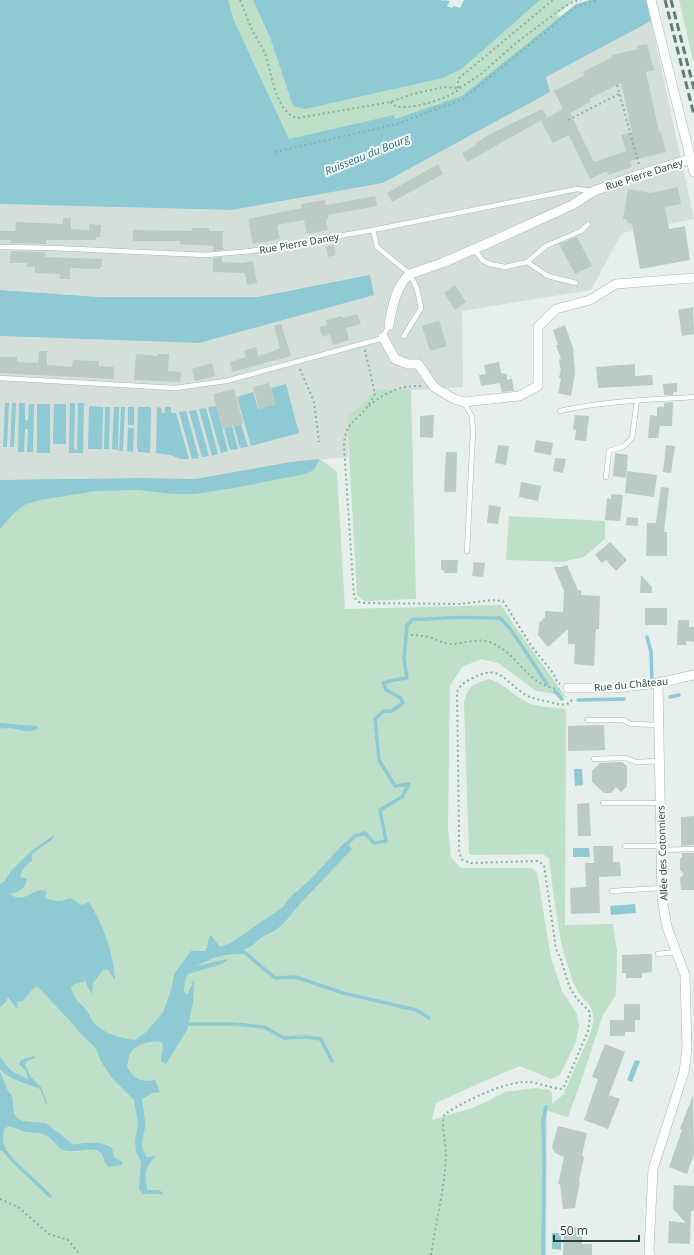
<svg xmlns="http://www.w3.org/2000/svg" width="694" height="1255" viewBox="0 0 694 1255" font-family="'Open Sans',sans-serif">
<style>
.built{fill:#d4dfda}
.green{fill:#bfe0c8}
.water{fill:#8ec9d4}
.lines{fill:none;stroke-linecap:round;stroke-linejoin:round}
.stream{stroke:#8ec9d4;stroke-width:3.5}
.building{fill:#bbcac4;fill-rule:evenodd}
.lane-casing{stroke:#a8b8b2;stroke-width:5.5}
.street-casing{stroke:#a8b8b2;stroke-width:10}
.path{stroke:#86b3a5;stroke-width:2;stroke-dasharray:2 3;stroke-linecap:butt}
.lane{stroke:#fff;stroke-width:4.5}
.street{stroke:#fff;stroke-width:9}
.rail{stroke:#5f7d75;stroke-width:3;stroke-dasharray:8 4;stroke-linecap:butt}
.labels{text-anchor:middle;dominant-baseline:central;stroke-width:4;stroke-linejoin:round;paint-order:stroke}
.street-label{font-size:10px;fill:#24423a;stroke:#f7fbf9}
.water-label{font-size:11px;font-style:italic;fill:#1c6f80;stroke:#f7fbf9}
</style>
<rect width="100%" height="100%" fill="#e6efeb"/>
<path class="built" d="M651,21L694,219L622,233L591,290L462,311L463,387L411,390L378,389L347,417L348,457L291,462L195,479L142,478L0,480V336L199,343L299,288L257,297H100L0,290V204L232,210L383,183L549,92L546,77Z"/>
<g class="green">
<path d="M0,0H253L271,40L463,68L540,0H575L557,14L560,17L489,88L306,163Z"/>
<path d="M679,0H694V65Z"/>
<path d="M378,389L411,390L416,599L364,601L357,595L347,417Z"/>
<path d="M320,459L337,472L345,609L501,605L514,625L566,697L550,693L536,691L498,663L481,659L462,667L450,686L448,828L451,857L461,868H531L537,872L551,958L562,991L577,1014L579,1026L576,1042L560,1075L551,1079L520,1066L482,1082L436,1103L432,1120L472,1108L488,1101L505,1092L536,1088L550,1090L552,1093V1104L563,1095L591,1032L594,1019L591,1007L578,992L573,982L561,943L553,891L549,858L543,854L471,855L469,853L464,703C469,684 472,685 489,679C505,685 510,692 523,700C535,708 552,707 566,709L565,925L613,924L617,951L616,995L603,1015L582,1079L568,1117L547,1111L546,1255H0V480L142,478L195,479L291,462Z"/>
<path d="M509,516L605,521V539L584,557L562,562L506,560Z"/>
</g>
<g class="water">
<path d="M0,0H228L234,21L289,139L394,115L395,119L462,96L576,4L590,0H646L651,21L546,77L550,92L383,183L232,210L0,204Z"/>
<path d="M253,0H441L443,1L444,0L450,1L447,6L452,8L454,6L460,8L464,0H540L463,68L443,78L305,109L293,106L271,40Z"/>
<path d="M370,275L374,295L199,343L0,336V290L100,297H257Z"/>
<path d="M286,384L299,433L251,446L237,397L253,392L258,409L275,404L271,388Z"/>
<path d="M5,403H9L7,447H3Z"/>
<path d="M12,403H16L14,447H10Z"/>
<path d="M19,403H25V420L28,421L29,404H34L33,452H27L28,429H25L24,452H18Z"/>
<path d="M70,403H75L74,449L77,450L78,403H84L83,453H69Z"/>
<rect x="37" y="404" width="13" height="49"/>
<path d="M54,404H66V444H53Z"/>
<path d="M89,406L103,407L102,449H88Z"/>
<path d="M216,406L228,451L221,453L208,407Z"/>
<path d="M105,407H110L109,449H104Z"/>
<path d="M114,407H119L118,450L112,449Z"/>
<path d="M121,407H125L123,451H119Z"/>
<rect x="128" y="407" width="6" height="18"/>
<path d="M139,407H150L151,409L150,453L138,452L137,445L138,408Z"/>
<path d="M157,407L161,408L162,413H165V407H171V413H176L189,459H181L170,455L156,453Z"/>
<path d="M206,408L218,454L212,456L199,409Z"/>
<path d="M196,410L209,456L202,457L189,411Z"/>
<path d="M186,411L199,458L192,459L179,412Z"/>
<path d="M241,424L248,447L240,448L234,426Z"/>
<path d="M232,426L238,449L230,450L224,428Z"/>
<path d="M128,428H134L133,452L127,451Z"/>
<path d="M320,459L314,470L305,474L234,488L195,494H173L137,490L96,491L40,500L24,505L12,515L0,529V480L142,478L195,479L291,462Z"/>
<path d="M0,723L36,726L39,727C31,735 19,729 10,728C7,728 3,729 0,728Z"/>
<path d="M574,769H582L583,785L575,786Z"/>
<path d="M54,835L53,839L32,854V861C26,864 21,871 20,877L27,879C26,889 17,893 9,894C26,905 34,886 45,891L47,893L44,897C53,902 61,902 70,898L82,905L89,902C104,927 113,951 115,980L108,970H103L93,983L92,994L87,986L86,981C82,981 79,984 75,984L71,987C74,1000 79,1001 86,1010C90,1014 91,1020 95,1024C105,1034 121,1038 135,1040L146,1032L163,1013L172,987L174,974L191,951H205C209,946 207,939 211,935L220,947L231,943L251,929L283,907L289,898L309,881L345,842L352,849L299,905L284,923L276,930L262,937L253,945L244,950L195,963V966H197L217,961L229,959L222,964L188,974L185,980L184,991L186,994L188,993L194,979L193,1003L187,1030L166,1064L161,1061L163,1047L162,1042C152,1040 135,1043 130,1054C128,1057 128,1063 127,1067C135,1080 140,1082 155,1080L160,1092L152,1093L142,1099C143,1107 145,1116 145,1124C145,1137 137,1145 147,1157L156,1156C146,1165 144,1174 147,1188V1190H159L163,1193V1195L159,1194H143L139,1189L141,1162L139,1157L136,1152L135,1141L138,1123L134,1100L112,1078L100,1060L96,1048L83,1036L69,1020L37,986L32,990L23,1001L17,1002L18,1009L16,1008L8,997L6,1002L0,1007V884L4,882L11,871L31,851Z"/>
<path d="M573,848H589L590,857H573Z"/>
<path d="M635,904L636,913L611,915L610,906Z"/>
<path d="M34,1056L35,1058L26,1062L25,1065L31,1077L41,1087L47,1103L46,1104L40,1089C26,1083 10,1080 0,1069V1057L11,1071L28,1079L26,1071L19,1064L21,1060Z"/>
<path d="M635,1060L640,1061L632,1082L627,1080Z"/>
<path d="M0,1072L8,1091L12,1096L14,1113L17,1118L23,1121L44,1123L49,1125L63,1140L70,1145C83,1143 100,1140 112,1148L114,1157L122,1162V1165L109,1167C102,1161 105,1156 100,1152C93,1147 83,1151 75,1151C71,1151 67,1151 62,1150L48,1136L39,1133L25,1132L9,1126L4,1129L3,1141L6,1149L0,1151Z"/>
<path d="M552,1233H561V1250L552,1249Z"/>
</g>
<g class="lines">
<g class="stream">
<path d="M647,637L651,652L652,683"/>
<path d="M555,691L562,699"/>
<path d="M670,697L679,695"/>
<path d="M578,700L624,699"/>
<path d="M345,846L355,836L365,833L374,843L386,841L380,810L402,797L409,784L395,786L379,760L375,719L384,711H392L403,703L401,698L386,690L383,683L394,680L407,678L404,659L407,625L413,619C424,620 433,618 444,618C463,617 481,618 500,618L512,631L547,684"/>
<path d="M229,953L244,952L275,978L296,977L343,993L416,1010L429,1018"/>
<path d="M192,966L208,959"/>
<path d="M184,1024H234L264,1027L284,1038L305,1037L321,1039L332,1061"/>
<path d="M55,1132L73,1147"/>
<path d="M0,1145L13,1161L50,1196"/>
<path d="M543,1255L544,1160L543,1120L546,1107"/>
</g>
</g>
<g class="building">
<path d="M647,44L654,70L646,72L659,132H661L666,152L630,161L632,167L608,175L607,171L590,179L569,135L553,143L541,121L563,109L554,91L585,75L583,72L612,57V55L638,49L637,46ZM621,83L632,132L621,135L626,151L594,162L570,113L591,102L589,99Z"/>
<path d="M542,109L547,117L467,162L462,153L476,145V143L490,134Z"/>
<path d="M438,164L443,174L392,202L387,193Z"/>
<path d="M678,187L681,204L665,207L669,229L685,226L690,260L640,269L632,224L627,223V220L623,219L628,189L651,193Z"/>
<path d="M375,196L377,206L328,215V219L326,220L328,230L307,234L304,220L277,225L280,239L253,244L248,219L302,208L301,204L325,200L326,205Z"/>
<path d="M63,218H71V229L89,230V224L101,225L100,237H96V240H46V244L11,243V240H0V231H15L16,222L63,224Z"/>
<path d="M192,228H209V231H223V250L213,251V246L180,244V241H133V230L192,231Z"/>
<path d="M577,237L592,266L575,274L559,244Z"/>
<path d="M334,245L336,255L328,257L326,247Z"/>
<path d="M11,251L45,252V257L102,259V267H100V269L70,268V279H60V274L35,273V267H27V263H10Z"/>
<path d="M222,257V262L241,263L253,261L257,283L247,285L245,273L213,272V258Z"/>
<path d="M455,285L466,302L455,310L444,293Z"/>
<path d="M693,307L694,334L682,336L678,310Z"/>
<path d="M357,314L361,324L346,328L349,340L333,345L330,334L322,337L319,327L327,325L326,320L342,316L343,318Z"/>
<path d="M439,321L447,346L430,351L422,326Z"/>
<path d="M281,324L291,356L232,372L230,362L246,357L244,351L256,347L258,356L277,350V349L280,348L274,326Z"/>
<path d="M565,325L573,348L575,373L571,396L558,393L561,378H559L561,368H560L559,359H561L556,345H558L553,330Z"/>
<path d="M39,351H47V365L72,367L73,360L99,361V366L114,367V379L0,373V357H17V362L38,363Z"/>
<path d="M136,354L158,356V354H169L168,371L181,372L180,382L134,380Z"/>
<path d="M499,362L501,373L507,374V380L512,379L514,391L502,392L500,383L481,386L479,375L486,374L484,365Z"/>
<path d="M212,363L215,376L195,381L192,369Z"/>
<path d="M635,364V376L652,375L653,385L598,388L596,367Z"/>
<path d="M269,383L276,404L259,409L253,387Z"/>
<path d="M677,383V392H673V395H664L663,384Z"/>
<path d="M234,389L243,423L222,429L213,394Z"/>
<path d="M673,402L672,426H660L658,438H648L650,415L657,416V407H664V403Z"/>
<path d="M434,415L433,438L420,437V416Z"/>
<path d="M575,415L589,416L586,441L575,440L576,430L573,429Z"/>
<path d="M536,440L553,443L551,455L534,452Z"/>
<path d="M498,445L509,446L506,465L495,463Z"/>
<path d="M666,445L675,446L671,473L663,472Z"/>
<path d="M446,452H457L456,492H445L444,490Z"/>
<path d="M615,453L628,455L626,478L613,476Z"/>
<path d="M555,458L566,459L563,473L553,471Z"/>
<path d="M627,471L657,475L654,497L625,493Z"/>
<path d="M521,482L541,486L538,501L519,497Z"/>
<path d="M661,487L669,488L664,532H667V556H646L647,523H656Z"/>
<path d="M611,494L623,495L620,521L605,520L607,498L611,499Z"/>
<path d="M489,505L501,507L498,524L487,523Z"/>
<path d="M627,517L638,518V526L626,525Z"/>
<path d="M610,542L627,560L616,571L606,560L602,563L595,555Z"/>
<path d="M441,560H458L457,573H444V570H441Z"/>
<path d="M474,562L485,563L483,577L472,576Z"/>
<path d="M567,565L578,590H581V595L600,596L599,629H596L594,666L574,664L575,644H568V629L548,647L538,635L539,623L545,617V611L563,612L564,591L554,567H561Z"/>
<path d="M641,575L652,587V593H640Z"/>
<rect x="645" y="608" width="22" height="17"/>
<path d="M678,620H689V627H694V642L686,641V645H677Z"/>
<path d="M604,725L605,750L568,751V726Z"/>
<path d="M622,762L627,766V786L621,792L616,787L611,793H604L592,782V771L600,763Z"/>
<path d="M589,803L591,836H578L577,804Z"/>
<path d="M694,816V845L681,846V817Z"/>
<path d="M593,846H613V862H620L621,876L599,877L600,913L571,914L570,888L586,887L585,863H594Z"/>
<path d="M682,853H694V890H681L680,878L684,874L680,870V858H682Z"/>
<path d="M645,954H652V972L642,973V978H626V973H622V955Z"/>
<path d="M624,1004H640V1020H635V1032H625V1036H610V1020H624Z"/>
<path d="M605,1044L625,1052L609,1095L620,1099L608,1129L584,1120L598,1079L592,1077Z"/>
<path d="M693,1095L694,1154L687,1174L669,1167L682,1130L680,1129Z"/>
<path d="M558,1126L587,1133L582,1156L584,1157L579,1181H580L575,1208L563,1209L560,1184H558L564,1157L557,1154L554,1151L552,1147Z"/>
<path d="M674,1185L694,1186V1211H691L690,1244L668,1243L669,1221L686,1223L673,1209Z"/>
<path d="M564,1227H582V1244H592V1255H563Z"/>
</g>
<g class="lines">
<g class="lane-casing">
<g id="lane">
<path d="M373,230L377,247L410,274L417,289L421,308L404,336"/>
<path d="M0,247L53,248L206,255L251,251L373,230L577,189L592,191"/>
<path d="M474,249L483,261L490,264L505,267L527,262L546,246L581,231L588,224"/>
<path d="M527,262L548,276L576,283"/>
<path d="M0,378L175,388L226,381L380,339L383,337L389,325"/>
<path d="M464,402L472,417L473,432L467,551"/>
<path d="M560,411C603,401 650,400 694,397"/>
<path d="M606,477L609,451L624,446L632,438L637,401"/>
<path d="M588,720H623L631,724L659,725"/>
<path d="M594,759L626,758L636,762L660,761"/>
<path d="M603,803H661"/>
<path d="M625,846H661"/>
<path d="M662,850L694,849"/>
<path d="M612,891L662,888"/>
<path d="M658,954L676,952"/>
</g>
</g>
<g class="street-casing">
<g id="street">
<path d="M651,0L694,172"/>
<path d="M389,325C392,308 396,285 410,274L442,263L486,244L572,205L594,191L641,174L694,158"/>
<path d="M383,337L395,359L408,364H418L434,387L454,399L464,402L519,396L538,386V327L556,309L590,300L616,284L694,278"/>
<path d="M568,688H615L658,683L694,675"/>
<path d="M650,1255L649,1250L653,1169L684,1072L687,1048L685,975L667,927L662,899L658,683"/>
</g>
</g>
<g class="path">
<path d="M240,0C245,10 248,22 253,32C257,39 262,46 265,54C272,71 275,114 298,118L390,102L413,94L444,87L458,88L463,86L481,74L516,43L533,30L564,7L573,2L581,0"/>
<path d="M617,85L639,165"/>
<path d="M458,88V79L464,74L553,0"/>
<path d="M390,102C394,105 396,107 401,107C417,108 449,98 461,88"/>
<path d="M568,120L619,94"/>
<path d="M275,152L397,124L463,99L576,7L598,0"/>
<path d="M365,350L375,394C373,398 370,403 367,407C355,424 345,421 344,446L354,597L359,602L365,603L460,604L491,600L503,601L532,647L553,673L558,683L560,684"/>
<path d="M300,369L314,402L319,442"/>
<path d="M369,406C384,393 401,385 421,386"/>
<path d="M411,635C418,635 425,636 432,638C438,640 443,643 449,644C463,644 479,637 492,643C520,655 527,686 559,689"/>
<path d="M0,1199L18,1207L49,1234L68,1240L80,1255"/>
<path d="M431,1255C436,1221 445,1188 446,1153C446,1142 440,1123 445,1114C465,1101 505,1081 528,1082C537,1082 550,1088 561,1089L564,1087L588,1031L590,1017L589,1011L576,998L569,986L561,960L556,949L544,865L538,861L471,863L465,861L461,859L459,849V830L457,692C460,685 466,681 473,678C501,663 504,682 526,695C533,699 541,700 550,702C557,704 563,706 570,703L573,698"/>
</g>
<use href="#lane" class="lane"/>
<use href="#street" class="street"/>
<g class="rail">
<path d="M665,0L694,115"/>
<path d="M671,0L694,89"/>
</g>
</g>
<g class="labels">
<g class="street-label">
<text transform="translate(644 174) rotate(-18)">Rue Pierre Daney</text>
<text transform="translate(299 243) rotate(-10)">Rue Pierre Daney</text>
<text transform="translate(631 684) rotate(-5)">Rue du Château</text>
<text transform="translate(662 853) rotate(-92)">Allée des Cotonniers</text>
</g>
<g class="water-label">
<text transform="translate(367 154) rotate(-22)">Ruisseau du Bourg</text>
</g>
</g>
<path d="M554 1235v6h85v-6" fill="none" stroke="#24423a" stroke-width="2"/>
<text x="560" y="1235" font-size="12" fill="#24423a" stroke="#f7fbf9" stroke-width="3" paint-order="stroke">50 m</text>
</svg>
